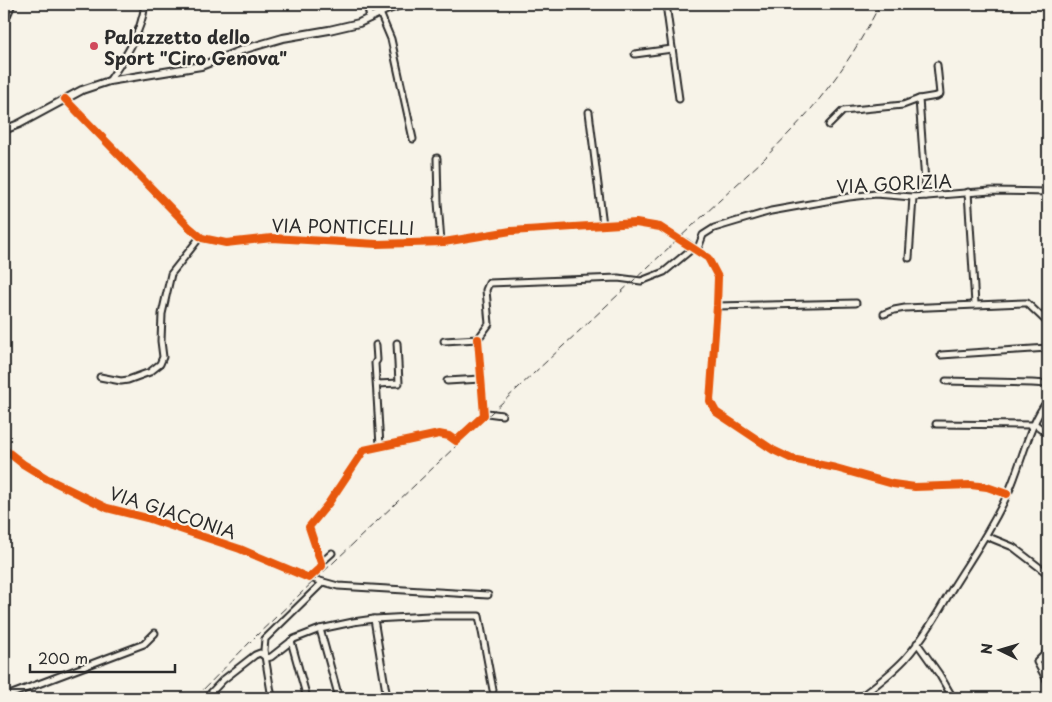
<svg xmlns="http://www.w3.org/2000/svg" width="1052" height="702" viewBox="0 0 1052 702" font-family="'Playpen Sans',sans-serif">
<style>
.lines{fill:none;stroke-linecap:round;stroke-linejoin:round}
.minor-casing{stroke:#2b2b2b;stroke-width:9}
.tertiary-casing{stroke:#2b2b2b;stroke-width:10}
.secondary-casing{stroke:#2b2b2b;stroke-width:11}
.minor{stroke:#f7f3e8;stroke-width:5}
.tertiary{stroke:#f7f3e8;stroke-width:6}
.secondary{stroke:#f7f3e8;stroke-width:7}
.rail{stroke:#2b2b2b;stroke-width:1;stroke-dasharray:8 4;stroke-linecap:butt}
.cycleway-casing{stroke:#f7f3e8;stroke-width:11}
.cycleway{stroke:#e8590c;stroke-width:8}
.poi-dot{fill:#d1495b;stroke:#f7f3e8;stroke-width:2}
.labels{text-anchor:middle;dominant-baseline:central;stroke-width:4.5;stroke-linejoin:round;paint-order:stroke}
.poi-label{font-size:18px;font-weight:bold;fill:#2b2b2b;stroke:#f7f3e8;text-anchor:start}
.street-label{font-size:18px;fill:#2b2b2b;stroke:#f7f3e8}
</style>
<rect width="100%" height="100%" fill="#f7f3e8"/>
<filter id="ink" filterUnits="userSpaceOnUse"><feTurbulence type="fractalNoise" baseFrequency=".02" numOctaves="2"/><feDisplacementMap in="SourceGraphic" scale="10" xChannelSelector="R" yChannelSelector="G"/><feConvolveMatrix kernelMatrix="1 2 1 2 8 2 1 2 1" color-interpolation-filters="sRGB"/></filter>
<g filter="url(#ink)">
<g class="lines">
<g class="minor-casing">
<g id="minor">
<path d="M367,4L370,18"/>
<path d="M666,4L679,99"/>
<path d="M380,13L391,39L413,139"/>
<path d="M635,54L672,49"/>
<path d="M109,81C126,56 141,34 145,4"/>
<path d="M65,99L189,227L202,238L226,243L272,238L377,244L444,242L511,231L636,223L660,227L675,236"/>
<path d="M589,112L603,225"/>
<path d="M829,125L843,111L903,105L919,99"/>
<path d="M437,158L438,202L441,242"/>
<path d="M968,192L975,304"/>
<path d="M926,196L919,99L937,96L940,94L937,65"/>
<path d="M685,242L708,258L718,277L717,306L710,401L716,412L773,450L792,459L836,468L893,484L915,487L971,485L987,487L1007,494"/>
<path d="M697,251L703,235L714,228L771,211L849,197L876,194L912,197L927,196L991,191L1048,192"/>
<path d="M909,258L913,197"/>
<path d="M717,306L856,303"/>
<path d="M884,314L894,310L905,308L1024,303H1027L1048,323"/>
<path d="M478,339L489,324L486,290L489,283L618,278L641,281L664,272L693,248"/>
<path d="M444,341L478,339"/>
<path d="M376,345L377,360L375,363L380,446"/>
<path d="M941,355L1048,348"/>
<path d="M100,377L121,381L128,380L150,372L160,364L163,357L161,341L162,314L171,274L201,236"/>
<path d="M447,381L481,379"/>
<path d="M946,381L1032,383L1048,384"/>
<path d="M377,384L399,383L397,343"/>
<path d="M484,415L487,413L502,415"/>
<path d="M936,424L1034,425"/>
<path d="M1035,424L1048,434"/>
<path d="M4,449L23,464L46,478L107,508L147,518L240,549L309,578L322,566L309,527L328,504L364,450L439,434L449,436L456,441L484,415L478,339"/>
<path d="M986,536L1013,547L1048,574"/>
<path d="M321,563L332,553"/>
<path d="M309,578L338,586L488,595"/>
<path d="M374,619L387,698"/>
<path d="M320,629L339,698"/>
<path d="M291,641L307,698"/>
<path d="M917,643L939,674L953,698"/>
<path d="M1048,651L1037,662L1048,682"/>
<path d="M4,697L144,644L155,633"/>
<path d="M206,698L223,680L255,655L260,653L267,658L271,657L294,639L320,629L353,622L374,619L429,616H479L493,690"/>
<path d="M272,698L264,650L265,639L322,583"/>
<path d="M859,698C875,686 891,674 905,659C923,639 938,613 952,589C972,557 993,526 1009,491C1022,462 1029,424 1048,400"/>
</g>
</g>
<g class="tertiary-casing">
<path id="tertiary" d="M4,130L19,124L82,90L109,81L201,66L242,50L283,38L329,30L359,23L386,10L404,4"/>
</g>
<g class="secondary-casing">
<path id="secondary" d="M4,21L11,4"/>
</g>
<use href="#minor" class="minor"/>
<use href="#tertiary" class="tertiary"/>
<use href="#secondary" class="secondary"/>
<path class="rail" d="M195,698L256,636L476,427L762,161C784,138 808,115 827,89C848,62 865,34 880,4"/>
<g class="cycleway-casing">
<g id="cycleway">
<path d="M65,99L189,227L202,238L226,243L272,238L377,244L444,242L511,231L636,223L660,227L708,258L718,277L717,306L710,401L716,412L773,450L792,459L836,468L893,484L915,487L971,485L987,487L1007,494"/>
<path d="M4,449L23,464L46,478L107,508L147,518L240,549L309,578L322,566L309,527L328,504L364,450L439,434L449,436L456,441L484,415L478,339"/>
</g>
</g>
<use href="#cycleway" class="cycleway"/>
</g>
</g>
<circle class="poi-dot" cx="94" cy="46" r="5"/>
<g class="labels">
<g class="poi-label">
<text x="104" y="36">Palazzetto dello<tspan x="104" dy="21">Sport "Ciro Genova"</tspan></text>
</g>
<g class="street-label">
<text transform="translate(894 183) rotate(-3)">VIA GORIZIA</text>
<text transform="translate(343 226) rotate(1)">VIA PONTICELLI</text>
<text transform="translate(173 512) rotate(18)">VIA GIACONIA</text>
</g>
</g>
<rect width="1052" height="702" fill="none" stroke="#f7f3e8" stroke-width="20"/>
<rect x="10" y="10" width="1032" height="682" fill="none" stroke="#2b2b2b" stroke-width="2" filter="url(#ink)"/>
<g transform="translate(1000 650) rotate(275)" stroke="#f7f3e8" stroke-width="4" paint-order="stroke">
<path d="M0-4L9 19L0 12L-9 19Z" fill="#2b2b2b"/>
<text y="-8" font-size="14" font-weight="bold" text-anchor="middle" fill="#2b2b2b">N</text>
</g>
<path d="M30 664v8h145v-8" fill="none" stroke="#2b2b2b" stroke-width="2.5"/>
<text x="38" y="664" font-size="15" fill="#2b2b2b" stroke="#f7f3e8" stroke-width="4" paint-order="stroke">200 m</text>
</svg>
